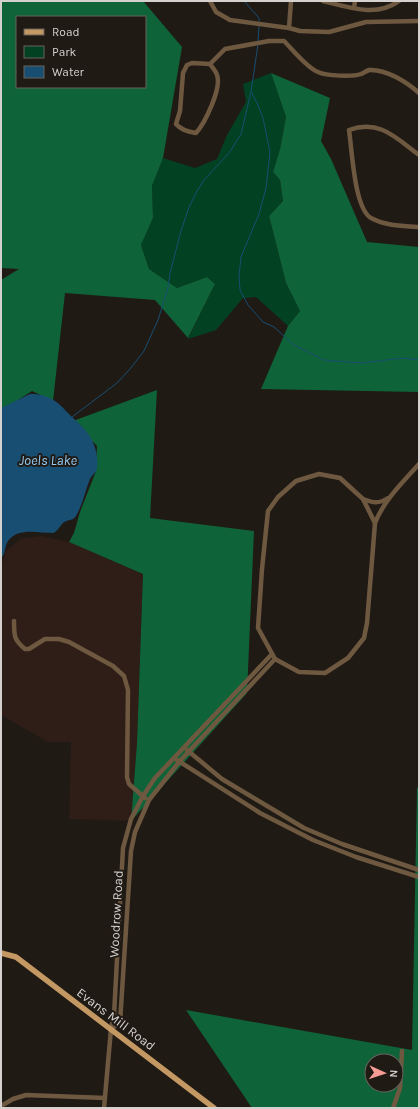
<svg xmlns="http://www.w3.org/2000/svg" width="420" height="1109" viewBox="0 0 420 1109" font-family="Karla,sans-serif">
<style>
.commercial{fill:#2f1d17}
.green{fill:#024222}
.forest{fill:#0f6338;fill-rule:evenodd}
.water{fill:#174e72}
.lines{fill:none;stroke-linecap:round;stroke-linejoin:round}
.stream{stroke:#174e72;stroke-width:1}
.minor{stroke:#6e5940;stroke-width:4.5}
.major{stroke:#c39862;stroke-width:5.5}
.labels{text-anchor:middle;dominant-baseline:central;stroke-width:4;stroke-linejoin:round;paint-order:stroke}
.street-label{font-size:13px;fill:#d5d1ce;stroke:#201a15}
.water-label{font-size:14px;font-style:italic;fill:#94c9f1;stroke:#201a15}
</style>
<rect width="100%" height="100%" fill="#201a15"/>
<path class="commercial" d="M41,536L69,542L143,574L137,743L131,821L69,819L71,742H48L1,715V570L5,552L20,539Z"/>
<path class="green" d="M271,73L286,117L280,149L273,172L280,180L283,201L269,216L286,283L300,311L288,326L256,297L243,298L216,330L188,339L215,284L207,277L177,288L149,269L141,245L153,218L152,186L163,158L195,168L217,159L227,135L246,102L243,84Z"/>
<g class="forest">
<path d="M1,1H143L182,47L163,158L152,186L153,218L141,245L149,269L177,288L207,277L215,284L188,338L155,300L65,293L53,401L32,391L1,411V280L19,269L1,268ZM17,17H145V87H17Z"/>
<path d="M271,73L330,98L321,141L331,159L367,242L419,247V392L261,389L288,326L300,311L286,283L269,216L283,201L280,180L273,172L280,149L286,117Z"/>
<path d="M157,390L150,518L254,531L247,693L131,821L137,743L143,574L69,542L74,533L80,512L96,471L97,446L73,421Z"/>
<path d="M419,787V1108H252L186,1010L412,1050L417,788ZM372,1061H396V1085H372Z"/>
</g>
<path class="water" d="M30,394C49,394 57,401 69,414C78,423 90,432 94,445C97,452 98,461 97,469C96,473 92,475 90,479C85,491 83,504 76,516C73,521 68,519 63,523C59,527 58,531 53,533C38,533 18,527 8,541C4,547 6,554 1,558V408Z"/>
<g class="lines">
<g class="stream">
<path d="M244,1L259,18V21"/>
<path d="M258,41L259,26"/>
<path d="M252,93L258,105L263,118L270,152L266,188L259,214L241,257L239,276L240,290L248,305L263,322L274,327L294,345L324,360L361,363L403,358L419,360"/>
<path d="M72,417L117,383L130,369L144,351L158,320L168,288L170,273L181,231L189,207L197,191L204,180L229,153L241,134L251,92L258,44"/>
</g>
<g class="minor">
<path d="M210,1L216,12L230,20L289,28L300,31L329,32L366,22L419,21"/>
<path d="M323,1C348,7 376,18 399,1"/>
<path d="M354,8L355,1"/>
<path d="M289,28L291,1"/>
<path d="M210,64C212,67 216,71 217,75C222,88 205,123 196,133C189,132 181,130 176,124L180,111L183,73L187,65L192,63L210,64L225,49L269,41H284C293,50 307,68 318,72C326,76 353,77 361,74C364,73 366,71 369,70C386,69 407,82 419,93"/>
<path d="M419,155C396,138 380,119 349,130C352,149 354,208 371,218C386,226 403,226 419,227"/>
<path d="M319,474L340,478L363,499L375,523L367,623L364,638L348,658L325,673L299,672L275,659L258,628L262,569L268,511L278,497L296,481Z"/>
<path d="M363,499C373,503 379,504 388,498"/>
<path d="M375,523C384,500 403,482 419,464"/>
<path d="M14,621C14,636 14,640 25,649H29L45,639H59L69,642L113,666L124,676L128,690L127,777L129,784L145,798"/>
<path d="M187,750L222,779L304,828L342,844L419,870"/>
<path d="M177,760L260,813L313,840L356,857L419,877"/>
<path d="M111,1029L120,1023L131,851L135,832L149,800L179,762L275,659"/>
<path d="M1,1106L13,1099L26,1095L105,1098"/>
<path d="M104,1108L111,1029L114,1015L123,848L131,819L143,796L155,778L272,654"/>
<path d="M393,1108L400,1088L402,1051"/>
</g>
<path class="major" d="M1,953L16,957L214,1108"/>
</g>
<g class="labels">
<g class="street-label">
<text transform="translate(116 914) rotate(-87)">Woodrow Road</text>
<text transform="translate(116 1019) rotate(37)">Evans Mill Road</text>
</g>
<g class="water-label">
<text x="48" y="460">Joels Lake</text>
</g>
</g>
<rect width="420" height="1109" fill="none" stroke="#d5d1ce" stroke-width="4"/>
<rect x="16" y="16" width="130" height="72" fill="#201a15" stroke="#68635f"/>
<rect x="24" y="29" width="20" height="6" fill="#c39862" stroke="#68635f"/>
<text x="52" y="36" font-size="12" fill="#d5d1ce">Road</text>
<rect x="24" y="46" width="20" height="12" fill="#024222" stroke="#68635f"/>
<text x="52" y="56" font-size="12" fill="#d5d1ce">Park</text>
<rect x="24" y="66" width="20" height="12" fill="#174e72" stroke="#68635f"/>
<text x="52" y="76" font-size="12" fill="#d5d1ce">Water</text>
<g transform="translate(384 1073) rotate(93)"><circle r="19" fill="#201a15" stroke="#68635f"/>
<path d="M0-3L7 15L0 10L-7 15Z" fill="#f59c95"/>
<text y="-6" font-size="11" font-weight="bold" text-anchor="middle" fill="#d5d1ce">N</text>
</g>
</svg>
